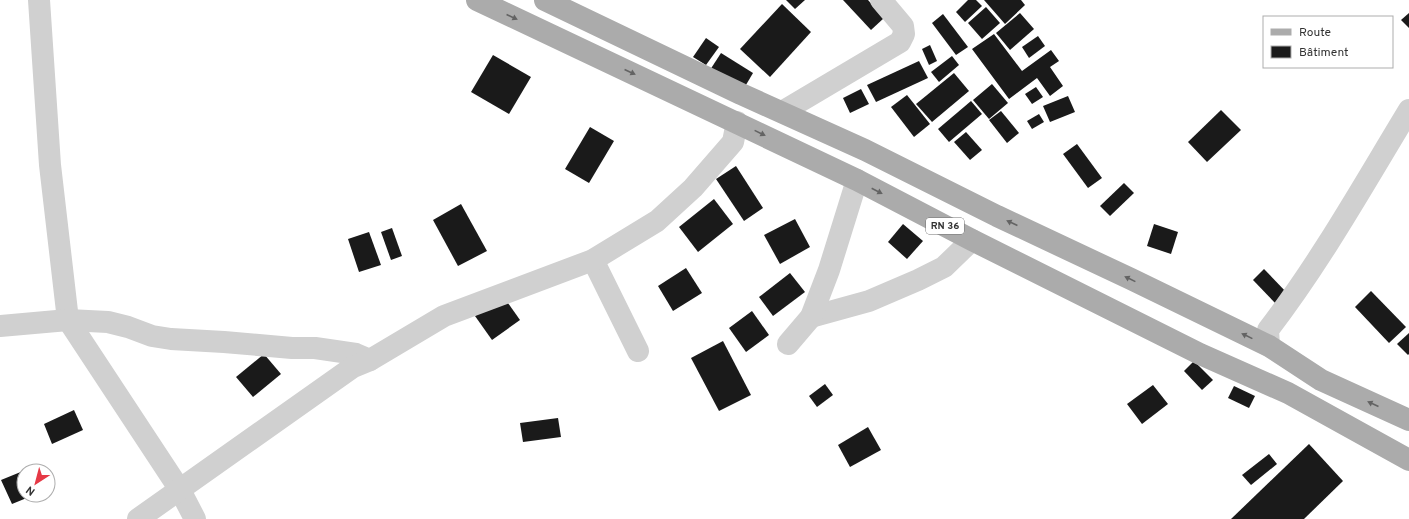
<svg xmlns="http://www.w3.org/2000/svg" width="1409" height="519" viewBox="0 0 1409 519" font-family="Overpass,sans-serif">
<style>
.building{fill:#1a1a1a}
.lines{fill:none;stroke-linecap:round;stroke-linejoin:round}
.street{stroke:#d0d0d0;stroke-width:22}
.primary{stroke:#ababab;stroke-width:22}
.oneway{fill:#636363}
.labels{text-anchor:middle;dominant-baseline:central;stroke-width:4;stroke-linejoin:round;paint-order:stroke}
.shield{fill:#fff;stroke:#707070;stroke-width:1}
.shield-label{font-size:10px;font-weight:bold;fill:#333}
</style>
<rect width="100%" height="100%" fill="#fff"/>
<g class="building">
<path d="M786,0H805L795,9Z"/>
<path d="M843,0H868L884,18L871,30Z"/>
<path d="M968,0H976L982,6L965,22L956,12Z"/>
<path d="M984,0H1021L1025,5L1005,24Z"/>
<path d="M782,4L811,32L770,77L740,49Z"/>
<path d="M986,7L1000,23L982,39L968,23Z"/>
<path d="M1020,13L1034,29L1010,50L996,33Z"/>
<path d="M1409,13V28L1401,20Z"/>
<path d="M943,14L968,47L956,55L932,23Z"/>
<path d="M994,34L1022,71L1051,50L1059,61L1050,67L1063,86L1050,96L1037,78L1009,99L972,49Z"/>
<path d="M1038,36L1045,46L1029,58L1022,47Z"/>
<path d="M706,38L719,47L706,65L693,57Z"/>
<path d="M930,45L937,61L929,65L922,49Z"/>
<path d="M721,53L753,73L743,90L710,70Z"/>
<path d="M493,55L531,77L509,114L471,92Z"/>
<path d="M952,56L959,65L939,82L931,72Z"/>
<path d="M919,61L928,78L876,102L867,85Z"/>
<path d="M954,73L969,91L932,122L916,104Z"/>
<path d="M992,84L1008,103L989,119L973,100Z"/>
<path d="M1036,87L1043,97L1032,104L1025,94Z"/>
<path d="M861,89L869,104L850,113L843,98Z"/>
<path d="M907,95L930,124L914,137L891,107Z"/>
<path d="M1068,96L1075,112L1050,122L1043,106Z"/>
<path d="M971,101L982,114L949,142L938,129Z"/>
<path d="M1221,110L1241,130L1207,162L1188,142Z"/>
<path d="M1001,111L1019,133L1007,143L989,120Z"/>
<path d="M1039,114L1044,122L1032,129L1027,121Z"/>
<path d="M590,127L614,141L589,183L565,169Z"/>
<path d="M966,132L982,150L970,160L954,142Z"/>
<path d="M1077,144L1102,178L1088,188L1063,154Z"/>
<path d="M736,166L763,208L744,221L716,179Z"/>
<path d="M1124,183L1134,193L1110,216L1100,206Z"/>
<path d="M714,199L733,224L698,252L679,227Z"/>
<path d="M461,204L487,251L458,266L433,220Z"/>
<path d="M795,219L810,247L780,264L764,235Z"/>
<path d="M903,224L923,241L907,259L888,242Z"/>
<path d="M1154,224L1178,232L1171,254L1147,246Z"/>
<path d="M392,228L402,256L391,260L381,232Z"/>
<path d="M369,232L381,265L359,272L348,239Z"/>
<path d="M686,268L702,293L673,311L658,286Z"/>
<path d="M1264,269L1288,294L1277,305L1253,280Z"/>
<path d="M790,273L805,292L773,316L759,297Z"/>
<path d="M1371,291L1406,327L1389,343L1355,307Z"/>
<path d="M503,296L520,320L492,340L475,316Z"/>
<path d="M752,311L769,335L746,352L729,328Z"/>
<path d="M1409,333V354L1408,355L1397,344Z"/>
<path d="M723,341L751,395L719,411L691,358Z"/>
<path d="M264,354L281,374L253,397L236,377Z"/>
<path d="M1194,361L1213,380L1202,390L1184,371Z"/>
<path d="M825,384L833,395L817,407L809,396Z"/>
<path d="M1153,385L1168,404L1142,424L1127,404Z"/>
<path d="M1234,386L1255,396L1249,408L1228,398Z"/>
<path d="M74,410L83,430L52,444L44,424Z"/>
<path d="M558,418L561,437L523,442L520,423Z"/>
<path d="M868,427L881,450L850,467L838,445Z"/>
<path d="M1309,444L1343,481L1304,519H1231Z"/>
<path d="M1269,454L1277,464L1251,485L1242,475Z"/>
<path d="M28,469L29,471H24V495H34L12,504L1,480Z"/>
</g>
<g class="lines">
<g class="street">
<path d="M39,0L50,165L68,320L180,490L195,519"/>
<path d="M782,112L900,42L904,34L903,26L881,0"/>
<path d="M593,260L638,351"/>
<path d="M811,317L869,301L918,280L944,267L972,240"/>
<path d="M0,326L68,320L108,322L128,327L152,336L171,339L224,342L292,348H315L356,354L370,360"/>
<path d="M788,344L811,317L829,270L857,180"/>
<path d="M1269,346L1268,330C1321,261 1364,184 1409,110"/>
<path d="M138,519L353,367L370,360L444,316L593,260L657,221L693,188L733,142L737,122"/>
</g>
<g class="primary">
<path d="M477,0L857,180L972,240L1200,354L1288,393L1409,460"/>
<path d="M545,0L741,94L865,150L997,216L1131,279L1269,346L1321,380L1409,420"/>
</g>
</g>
<defs><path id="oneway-solid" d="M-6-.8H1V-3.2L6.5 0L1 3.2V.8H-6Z"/></defs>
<g class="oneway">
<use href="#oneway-solid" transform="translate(512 17) rotate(25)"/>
<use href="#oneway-solid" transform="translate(630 72) rotate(25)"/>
<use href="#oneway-solid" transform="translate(760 133) rotate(26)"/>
<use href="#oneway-solid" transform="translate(877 191) rotate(27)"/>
<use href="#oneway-solid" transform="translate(1012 223) rotate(-155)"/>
<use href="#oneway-solid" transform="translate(1130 279) rotate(-154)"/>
<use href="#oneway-solid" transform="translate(1247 336) rotate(-154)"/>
<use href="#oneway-solid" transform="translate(1373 404) rotate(-156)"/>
</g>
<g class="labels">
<rect class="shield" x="926" y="218" width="38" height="16" rx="3"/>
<g class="shield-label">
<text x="945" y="226">RN 36</text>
</g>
</g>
<rect x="1263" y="16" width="130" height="52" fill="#ffffff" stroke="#adadad"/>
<rect x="1271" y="29" width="20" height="6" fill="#ababab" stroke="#adadad"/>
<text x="1299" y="36" font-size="12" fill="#333333">Route</text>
<rect x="1271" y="46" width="20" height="12" fill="#1a1a1a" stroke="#adadad"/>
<text x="1299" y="56" font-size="12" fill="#333333">Bâtiment</text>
<g transform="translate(36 483) rotate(216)"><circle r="19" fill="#ffffff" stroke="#adadad"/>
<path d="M0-3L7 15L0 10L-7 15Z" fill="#e63946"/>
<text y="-6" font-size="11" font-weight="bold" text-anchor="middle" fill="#333333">N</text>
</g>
</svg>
